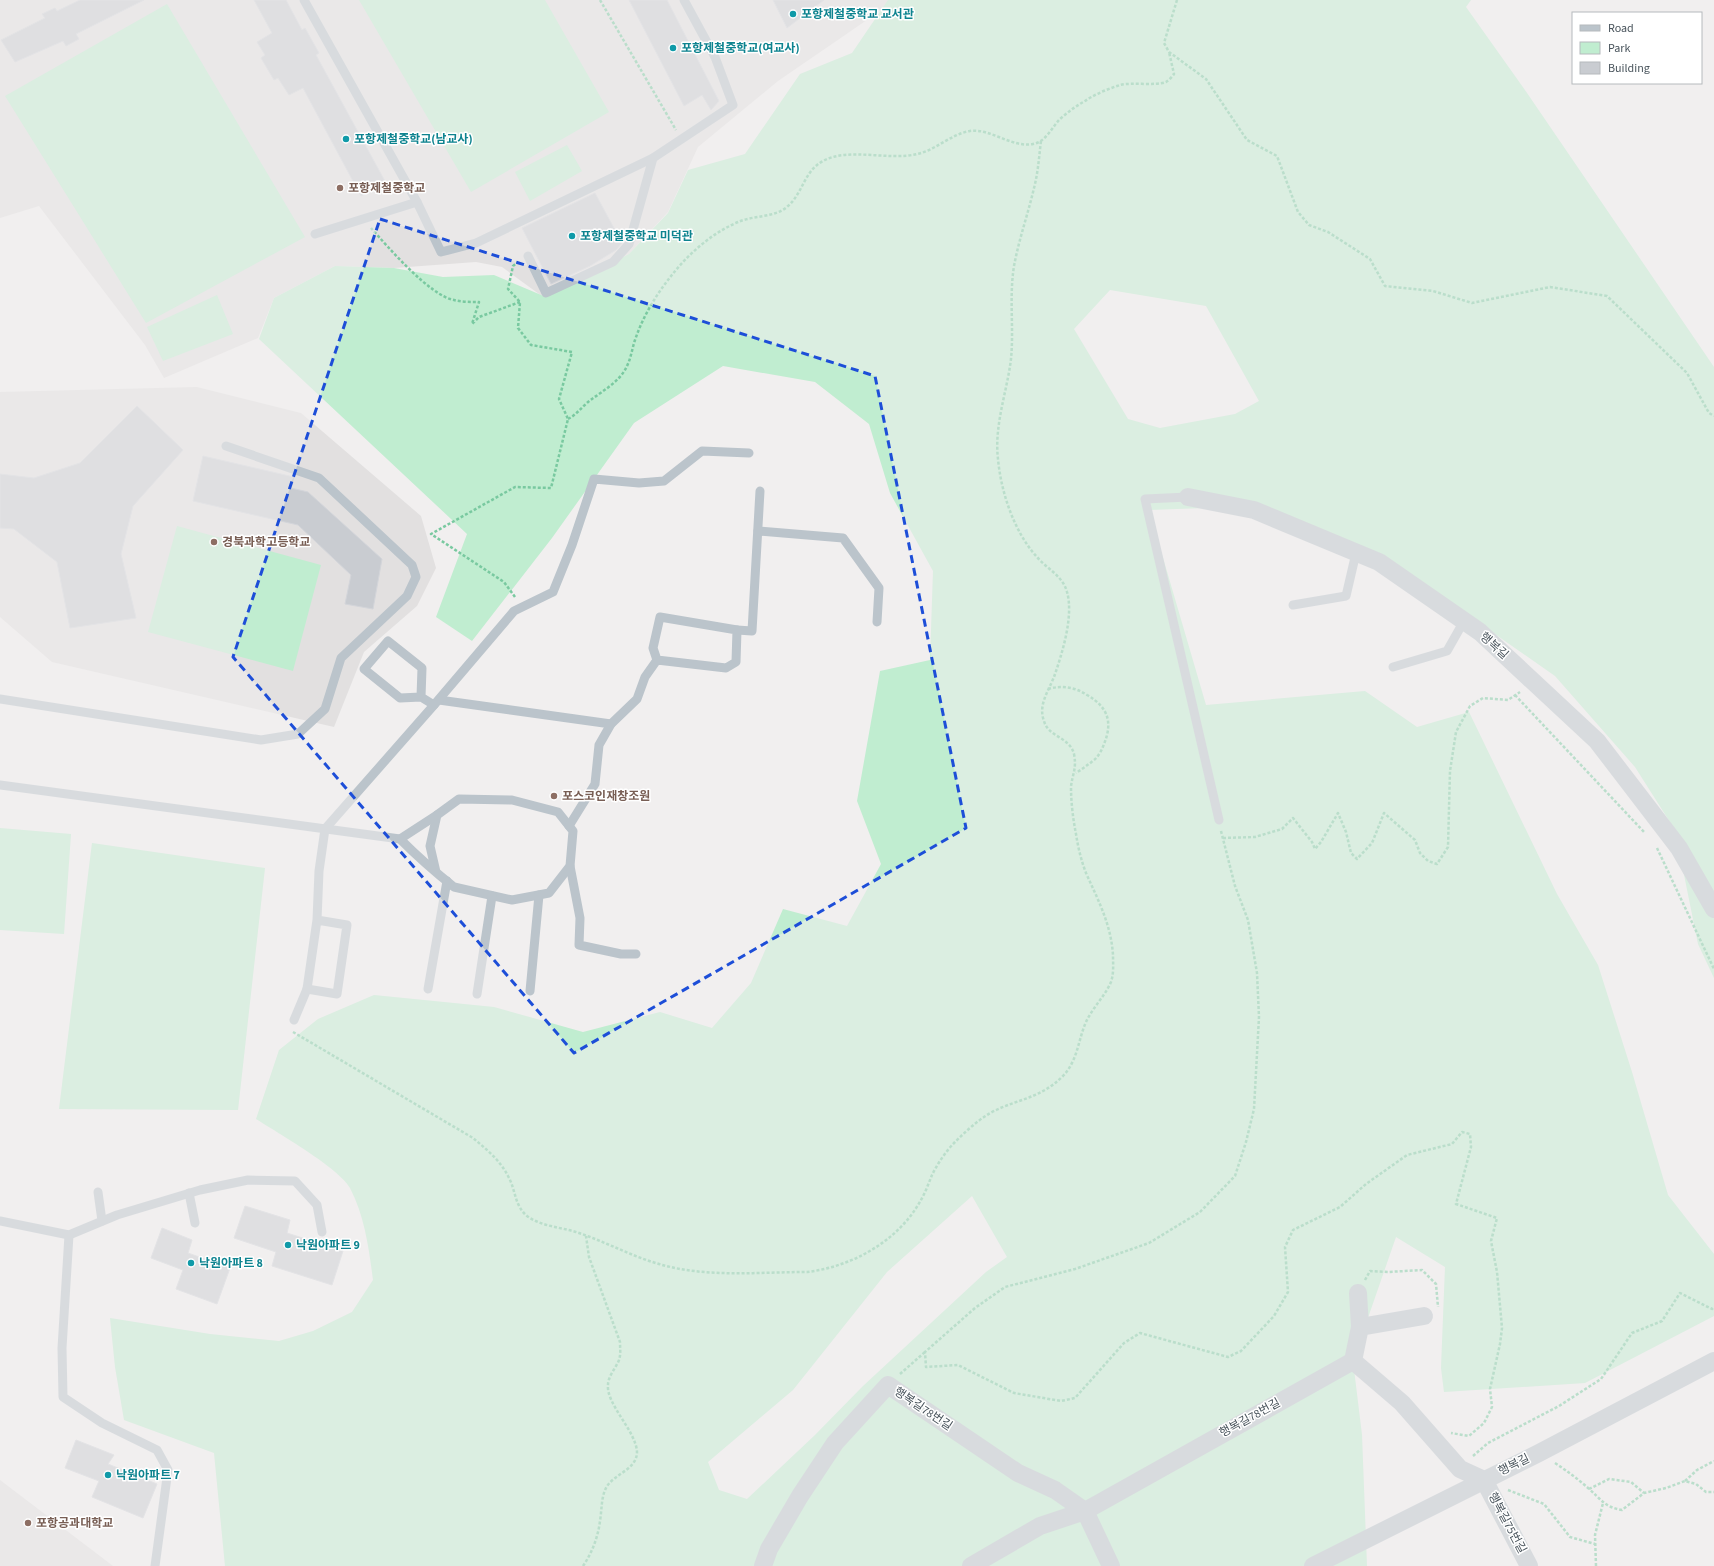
<svg xmlns="http://www.w3.org/2000/svg" width="1714" height="1566" viewBox="0 0 1714 1566" font-family="'Source Sans 3','Noto Sans KR',sans-serif">
<style>
.education{fill:#e2e0e0}
.green{fill:#c0edd0;fill-rule:evenodd}
.building{fill:#c9ccd1;stroke:#d3d5da}
.lines{fill:none;stroke-linecap:round;stroke-linejoin:round}
.path{stroke:#79c9a0;stroke-width:2.5;stroke-dasharray:3 2;stroke-linecap:butt}
.lane{stroke:#bbc4cb;stroke-width:9}
.street{stroke:#bbc4cb;stroke-width:18}
.marked{fill:none;stroke:#1d4ed8;stroke-width:3;stroke-dasharray:8 5;stroke-linejoin:round}
.culture-dot{fill:#0f9aa8;stroke:#fff;stroke-width:1.5}
.education-dot{fill:#8d6e63;stroke:#fff;stroke-width:1.5}
.labels{text-anchor:middle;dominant-baseline:central;stroke-width:3;stroke-linejoin:round;paint-order:stroke}
.culture-label{font-size:12px;font-weight:bold;fill:#0d838f;stroke:#fff;text-anchor:start}
.education-label{font-size:12px;font-weight:bold;fill:#785e54;stroke:#fff;text-anchor:start}
.street-label{font-size:12px;fill:#48535b;stroke:#fff}
</style>
<rect width="100%" height="100%" fill="#f1efef"/>
<g class="education">
<path d="M0,0H896L778,81L698,147L668,212L629,254L546,297L539,294L502,267L476,262L394,268L335,266L274,298L258,338L164,378L145,345L39,206L0,218Z"/>
<path d="M197,387L301,413L421,516L436,568L417,606L364,652L334,727L52,662L0,617V392Z"/>
<path d="M0,1480L113,1566H0Z"/>
</g>
<g class="green">
<path d="M359,0H545L609,112L471,192Z"/>
<path d="M888,0H1471L1466,7L1527,93L1714,367V978L1698,944L1675,830L1635,767L1555,676L1439,595L1260,506L1149,510L1206,705L1365,691L1417,727L1469,712L1557,894L1598,965L1632,1072L1668,1195L1714,1254V1316L1585,1383L1444,1392L1441,1368L1445,1267L1396,1237L1353,1361L1362,1435L1367,1566H225L214,1453L124,1420L115,1367L110,1318L210,1334L279,1341L313,1331L352,1312L373,1280C369,1249 365,1217 350,1188C339,1168 278,1133 256,1119L279,1050L318,1019L374,995L494,1007L583,1032L660,1012L712,1028L751,983L783,909L847,926L881,864L857,801L880,671L930,660L933,571L890,493L869,424L815,382L723,366L634,423L552,538L472,641L436,617L467,534L259,339L274,298L335,266L394,268L443,277L494,275L546,297L629,254L668,213L688,170L745,154L800,74L852,53ZM1110,290L1206,306L1259,401L1235,414L1160,428L1128,419L1074,329ZM972,1196L1007,1257L986,1272L863,1386L815,1435L747,1499L719,1490L708,1462L793,1390L887,1272Z"/>
<path d="M167,4L305,237L146,323L5,96Z"/>
<path d="M567,145L582,171L530,201L515,172Z"/>
<path d="M217,295L233,334L163,361L147,327Z"/>
<path d="M177,526L321,565L293,671L148,632Z"/>
<path d="M0,828L71,834L64,934L0,930Z"/>
<path d="M92,843L265,868L238,1110L59,1109Z"/>
</g>
<g class="building">
<path d="M80,0H144L76,34L79,39L66,46L63,41L15,62L1,40L45,18L42,14L55,8L57,11Z"/>
<path d="M254,0H286L302,30L305,28L319,53L316,55L386,183L361,196L303,88L289,95L278,78L274,80L261,58L265,55L257,42L272,33Z"/>
<path d="M629,0H667L719,101L711,110L702,95L684,106Z"/>
<path d="M773,0H824L787,28Z"/>
<path d="M595,193L622,243L616,250L590,266L551,284L522,228Z"/>
<path d="M137,406L183,450L133,506L121,554L136,618L70,628L57,562L14,529L0,528V474L34,478L80,463Z"/>
<path d="M203,456L294,477L291,488L308,492L382,559L373,609L345,604L351,575L298,525L193,501Z"/>
<path d="M245,1206L290,1220L287,1233L343,1251L332,1285L272,1266L276,1252L234,1238Z"/>
<path d="M162,1228L192,1240L188,1253L230,1268L217,1304L176,1289L183,1270L151,1258Z"/>
<path d="M76,1440L114,1455L108,1464L157,1484L143,1518L92,1497L99,1481L65,1468Z"/>
</g>
<g class="lines">
<g class="path">
<path d="M600,0L676,130"/>
<path d="M1177,0L1164,43L1169,52L1206,79L1247,140L1277,156L1298,212L1309,225L1328,232L1370,259L1385,286L1433,291L1472,303L1550,287L1607,296L1687,373L1709,413L1714,416"/>
<path d="M371,228C388,247 430,296 454,300C462,302 471,302 479,302L472,324L479,317L520,302"/>
<path d="M568,419C576,415 581,408 588,402C602,391 620,382 627,366C631,358 632,349 635,340C642,319 654,298 668,280C686,256 710,234 738,222C754,215 775,218 788,206C803,193 804,171 823,161C848,147 889,161 917,154C936,150 951,134 970,131C991,128 1011,148 1033,144C1046,142 1052,127 1060,119C1068,112 1076,106 1085,101C1095,94 1108,89 1120,85C1132,82 1156,86 1166,82C1169,80 1172,77 1174,74L1169,52"/>
<path d="M515,597L504,582L431,534L515,487L551,488L568,419L559,399L572,352L531,345L518,328L520,302L508,289L513,266L518,262"/>
<path d="M1048,689C1062,685 1075,687 1087,695C1108,707 1113,722 1104,744C1102,750 1098,757 1094,760C1088,765 1082,769 1076,773"/>
<path d="M1515,695L1645,833"/>
<path d="M1221,831L1235,886L1248,920L1257,973L1259,1017L1254,1109L1246,1142L1235,1176L1200,1212L1149,1243L1075,1269L1005,1287L975,1308L925,1352L926,1367L958,1365L1014,1393L1061,1401L1075,1398L1124,1343L1140,1333L1228,1357L1241,1351L1274,1316L1288,1292L1285,1247L1293,1230L1340,1207L1366,1184L1407,1155L1452,1144L1462,1132L1470,1134L1471,1147L1456,1204L1497,1218L1491,1241L1497,1272L1502,1328L1500,1344L1490,1389L1492,1407L1484,1423L1469,1436L1451,1433"/>
<path d="M1223,838L1255,837L1282,829L1293,818L1312,842L1315,849L1321,842L1338,813L1346,832L1351,853L1357,859L1372,843L1384,813L1415,840L1420,853L1428,861L1437,864L1448,847L1450,771L1456,732L1470,706L1483,698L1508,700L1520,692"/>
<path d="M1657,848L1714,969"/>
<path d="M293,1032L473,1138C486,1149 500,1160 508,1176C516,1190 514,1205 527,1216C542,1227 562,1227 579,1233C606,1242 631,1256 659,1264C706,1278 758,1272 807,1272C850,1267 895,1243 918,1205C924,1196 928,1185 932,1175C938,1163 946,1151 955,1142C966,1131 978,1120 992,1112C1017,1099 1040,1099 1063,1076C1078,1060 1078,1040 1086,1022C1093,1007 1105,996 1111,982C1114,973 1113,964 1113,955C1111,924 1098,900 1086,873C1081,860 1078,847 1076,834C1073,819 1071,802 1071,787C1072,775 1077,769 1074,754C1070,737 1048,737 1044,721C1038,705 1048,692 1054,677C1062,654 1074,616 1067,592C1063,576 1047,569 1037,557C1014,532 1001,492 998,459C994,425 1007,392 1011,359C1014,328 1009,297 1014,266C1019,239 1028,214 1034,188C1038,173 1039,157 1041,141"/>
<path d="M1365,1280L1370,1271L1388,1272L1422,1270L1436,1284L1438,1307"/>
<path d="M900,1374L925,1352"/>
<path d="M1473,1456L1488,1443L1559,1406L1601,1379L1632,1333L1662,1321L1680,1293L1712,1309L1714,1307"/>
<path d="M1555,1463C1567,1471 1578,1479 1588,1488C1601,1499 1604,1507 1622,1510L1644,1493L1666,1488L1685,1481L1696,1484L1706,1492H1714"/>
<path d="M1685,1481L1697,1470L1714,1461"/>
<path d="M1589,1489L1609,1479L1631,1482L1644,1493"/>
<path d="M1508,1490L1544,1504L1570,1537L1595,1544"/>
<path d="M583,1566C592,1553 598,1537 600,1521C602,1509 601,1498 606,1488C613,1474 637,1470 637,1452C636,1431 606,1404 608,1385C608,1376 616,1368 619,1360C621,1354 620,1348 620,1342L589,1257L586,1236"/>
<path d="M1596,1566L1595,1535L1603,1503"/>
</g>
<g class="lane">
<path d="M304,0L417,202L315,234"/>
<path d="M417,202L441,252L476,243L653,158L733,105L715,57L684,0"/>
<path d="M528,256L546,293L613,262L629,244L653,158"/>
<path d="M1188,497L1145,499L1219,820"/>
<path d="M758,531L843,538L879,588L877,622"/>
<path d="M1293,605L1346,596L1356,553"/>
<path d="M737,630L752,631L760,491"/>
<path d="M1393,667L1447,651L1464,621"/>
<path d="M421,697L422,668L388,641L364,669L400,698L421,697L434,705"/>
<path d="M0,699L261,740L298,734L325,709L341,658L407,596L416,577L412,565L319,478L226,446"/>
<path d="M439,700L611,724"/>
<path d="M0,785L400,839C417,856 435,872 454,887L512,900L549,893L570,866L573,831L558,812L512,800L459,799L437,815L430,846L436,872"/>
<path d="M569,826L595,784L599,745L611,724L637,699L645,677L657,660L653,648L660,617L737,630L736,662L726,668L657,660"/>
<path d="M400,839L437,815"/>
<path d="M570,866L580,918L579,945L621,954H636"/>
<path d="M317,920L347,925L337,994L307,989L317,920L319,871L325,829L434,705L514,611L553,592L572,545L594,479L639,483L664,481L702,451L749,453"/>
<path d="M428,989L447,881"/>
<path d="M530,991L539,895"/>
<path d="M477,994L492,896"/>
<path d="M294,1020L307,989"/>
<path d="M98,1192L102,1221"/>
<path d="M189,1193L195,1223"/>
<path d="M0,1221L69,1235L117,1215L200,1190L248,1180L295,1181L317,1205L322,1232"/>
<path d="M69,1235L62,1348L63,1397L102,1423L157,1450L168,1470L155,1566"/>
</g>
<g class="street">
<path d="M1188,497L1254,510L1379,562L1480,632L1597,741L1679,848L1714,909"/>
<path d="M1358,1293L1360,1327"/>
<path d="M1353,1361L1402,1403L1460,1469L1484,1480L1529,1566"/>
<path d="M1353,1361L1360,1327L1424,1316"/>
<path d="M763,1566L769,1549L800,1496L835,1443L888,1385L1018,1473L1055,1490L1085,1511L1111,1566"/>
<path d="M971,1566L1040,1526L1085,1511L1353,1361"/>
<path d="M1313,1566L1539,1453L1714,1361"/>
</g>
</g>
<path d="M0 0H1714V1566H0ZM380,219L875,376L966,828L574,1053L233,657Z" fill="#f1efef" fill-opacity=".55" fill-rule="evenodd"/>
<path class="marked" d="M380,219L875,376L966,828L574,1053L233,657Z"/>
<g class="culture-dot">
<circle cx="793" cy="14" r="4"/>
<circle cx="673" cy="48" r="4"/>
<circle cx="346" cy="139" r="4"/>
<circle cx="572" cy="236" r="4"/>
<circle cx="288" cy="1245" r="4"/>
<circle cx="191" cy="1263" r="4"/>
<circle cx="108" cy="1475" r="4"/>
</g>
<g class="education-dot">
<circle cx="340" cy="188" r="4"/>
<circle cx="214" cy="542" r="4"/>
<circle cx="554" cy="796" r="4"/>
<circle cx="28" cy="1523" r="4"/>
</g>
<g class="labels">
<g class="culture-label">
<text x="801" y="14">포항제철중학교 교서관</text>
<text x="681" y="48">포항제철중학교(여교사)</text>
<text x="354" y="139">포항제철중학교(남교사)</text>
<text x="580" y="236">포항제철중학교 미덕관</text>
<text x="296" y="1245">낙원아파트 9</text>
<text x="199" y="1263">낙원아파트 8</text>
<text x="116" y="1475">낙원아파트 7</text>
</g>
<g class="education-label">
<text x="348" y="188">포항제철중학교</text>
<text x="222" y="542">경북과학고등학교</text>
<text x="562" y="796">포스코인재창조원</text>
<text x="36" y="1523">포항공과대학교</text>
</g>
<g class="street-label">
<text transform="translate(1494 646) rotate(42)">행복길</text>
<text transform="translate(923 1409) rotate(34)">행복길78번길</text>
<text transform="translate(1250 1418) rotate(-29)">행복길78번길</text>
<text transform="translate(1514 1465) rotate(-26)">행복길</text>
<text transform="translate(1507 1523) rotate(62)">행복길75번길</text>
</g>
</g>
<rect x="1572" y="12" width="130" height="72" fill="#ffffff" stroke="#b6babd"/>
<rect x="1580" y="25" width="20" height="6" fill="#bbc4cb" stroke="#b6babd"/>
<text x="1608" y="32" font-size="12" fill="#48535b">Road</text>
<rect x="1580" y="42" width="20" height="12" fill="#c0edd0" stroke="#b6babd"/>
<text x="1608" y="52" font-size="12" fill="#48535b">Park</text>
<rect x="1580" y="62" width="20" height="12" fill="#c9ccd1" stroke="#b6babd"/>
<text x="1608" y="72" font-size="12" fill="#48535b">Building</text>
</svg>
